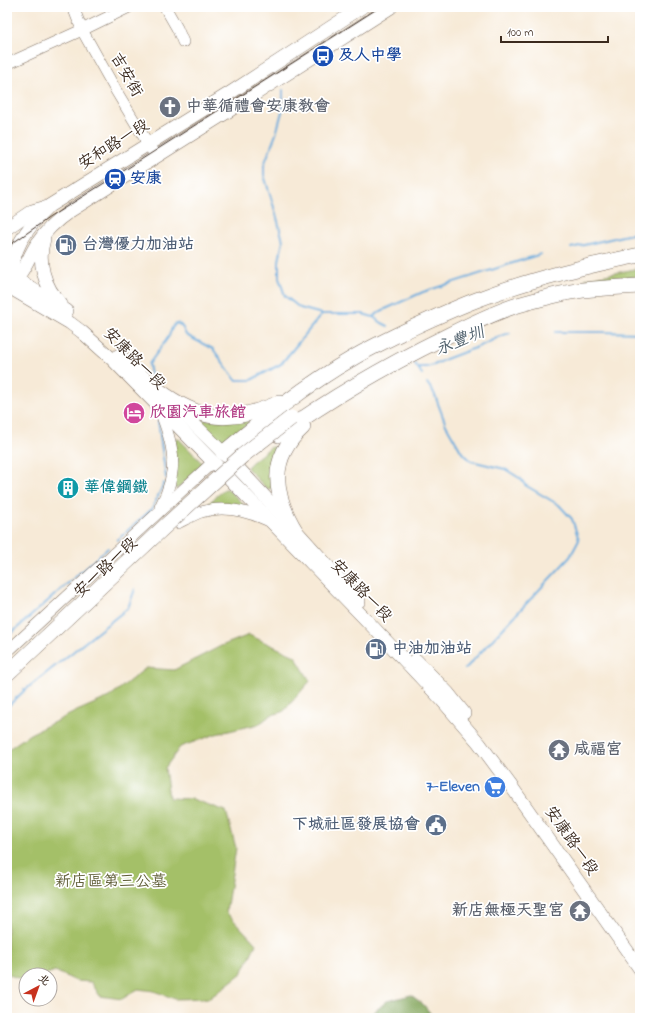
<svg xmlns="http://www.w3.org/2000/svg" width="647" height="1025" viewBox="0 0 647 1025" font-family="'Indie Flower','LXGW WenKai TC',sans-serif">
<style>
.green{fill:#a4c067;stroke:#707542}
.forest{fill:#83a65c;stroke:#5f683d}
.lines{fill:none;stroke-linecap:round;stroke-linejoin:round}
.stream{stroke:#69abdd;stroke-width:2}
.minor-casing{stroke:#7d6d5f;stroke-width:12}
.major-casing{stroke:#7d6d5f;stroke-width:14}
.highway-casing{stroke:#7d6d5f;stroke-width:16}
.minor{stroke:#fff;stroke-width:11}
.major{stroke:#fff;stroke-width:13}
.highway{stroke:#fff;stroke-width:15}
.tram{stroke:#3b2a1e;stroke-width:1}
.highway-bridge-casing{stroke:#7d6d5f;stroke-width:16;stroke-linecap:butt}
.highway-bridge{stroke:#fff;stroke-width:15}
.labels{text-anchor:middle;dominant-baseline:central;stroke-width:3.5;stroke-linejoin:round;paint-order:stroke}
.transit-label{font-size:16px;font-weight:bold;fill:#164399;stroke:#fff;text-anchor:start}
.street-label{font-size:16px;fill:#3b2a1e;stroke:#fff}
.worship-label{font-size:16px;font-weight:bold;fill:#5b616d;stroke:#fff;text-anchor:start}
.service-label{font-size:16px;font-weight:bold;fill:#4e5e75;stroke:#fff;text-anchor:start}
.hotel-label{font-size:16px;font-weight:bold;fill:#b23c85;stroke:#fff;text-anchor:start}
.culture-label{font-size:16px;font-weight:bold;fill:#0d838f;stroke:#fff;text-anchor:start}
.shop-label{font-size:16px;font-weight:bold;fill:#366cbe;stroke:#fff;text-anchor:end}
.park-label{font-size:16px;fill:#605e38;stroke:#fff}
.water-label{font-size:17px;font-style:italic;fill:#4d5e6a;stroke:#fff}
</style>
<rect width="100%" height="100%" fill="#fff"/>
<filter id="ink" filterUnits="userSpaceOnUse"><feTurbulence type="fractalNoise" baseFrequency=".025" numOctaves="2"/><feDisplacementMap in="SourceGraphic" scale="8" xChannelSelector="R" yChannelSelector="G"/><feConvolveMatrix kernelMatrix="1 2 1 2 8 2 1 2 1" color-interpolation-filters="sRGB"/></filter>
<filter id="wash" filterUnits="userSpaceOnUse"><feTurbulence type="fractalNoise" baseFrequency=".012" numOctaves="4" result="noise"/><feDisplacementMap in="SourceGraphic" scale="16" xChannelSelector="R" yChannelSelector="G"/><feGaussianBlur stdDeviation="0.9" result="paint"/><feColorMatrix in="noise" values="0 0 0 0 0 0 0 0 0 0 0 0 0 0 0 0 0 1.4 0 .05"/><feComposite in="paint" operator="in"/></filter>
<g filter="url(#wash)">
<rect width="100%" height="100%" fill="#f7ead7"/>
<g class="green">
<path d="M640,268V277L585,279Z"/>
<path d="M201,420H248L249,423L223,444L201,422Z"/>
<path d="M176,438L179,439L202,463V465L178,488L176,489L174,487L175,439Z"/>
<path d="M271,447C275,447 276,449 277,452L272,488L268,489L266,488L248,469L247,467L252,462Z"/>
<path d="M225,489H228L243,504V507L209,504V503L223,490Z"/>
<path d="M249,635L295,656L310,681L283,712L271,715L259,724L216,734L180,747L165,768L169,798L192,799L226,811L236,848L226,912L256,944L242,973L210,998L175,999L154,991L138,989L122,999L100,996L91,982L76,981L55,971L44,975H26V981L7,974V750L30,734L77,711L109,697L146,668L174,670L221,646Z"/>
</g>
<path class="forest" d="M411,995L423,1004L434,1018H367L387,1001Z"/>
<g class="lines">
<g class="stream">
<path d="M281,7V12"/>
<path d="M283,90V108L276,134L264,165V175L276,214L283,241L279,261V278L285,296L300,308L322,314H363L373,317L382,323L388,326"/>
<path d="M571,248L640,232"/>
<path d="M373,317L381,311L423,292L541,254"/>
<path d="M556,332H602L640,333"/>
<path d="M415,364L422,374"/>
<path d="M417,367H426L434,365L446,359L480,346L503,335L510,333"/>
<path d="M151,376L149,364L169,336L172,328L176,323C182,324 184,330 186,335L213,349L236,380H251L281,364L322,314"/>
<path d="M427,383L434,393L446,425L461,451L471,461L505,469L521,479L525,485L559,505L572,519L579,540L570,557L465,669"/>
<path d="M158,421L166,478"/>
<path d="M117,540L152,509L164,483"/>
<path d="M7,637L108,548"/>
<path d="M24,689L25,690L128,608L135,589"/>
<path d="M7,707L25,690"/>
<path d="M640,844L639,848L640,850"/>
</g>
</g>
</g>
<g filter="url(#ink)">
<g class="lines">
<g class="minor-casing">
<g id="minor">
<path d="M73,7L82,30L115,89L156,157"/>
<path d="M165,7L177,28L183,42"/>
<path d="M7,64L82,30L129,7"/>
<path d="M159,409C174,445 180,470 160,507"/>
<path d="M178,523C186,519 193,515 201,512C223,505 247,511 267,520"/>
<path d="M7,652L213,462"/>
</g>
</g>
<g class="major-casing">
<g id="major">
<path d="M7,228L32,211L43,208"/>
<path d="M44,239C37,261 44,287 61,304"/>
<path d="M7,275L23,283L67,311"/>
<path d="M9,285C12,250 24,230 49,206L230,93L362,7"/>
<path d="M10,285C25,271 27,260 37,244C45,231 57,220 70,211L238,105L391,7"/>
<path d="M7,286L70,323L82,332L112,359L228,477L373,627L441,699L479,743L511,786L640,969"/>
<path d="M119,355C160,391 200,429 238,468C279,511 319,556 359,601"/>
<path d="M416,660L448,693L464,713"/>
</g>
</g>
<g class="highway-casing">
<g id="highway">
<path d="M158,390C201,422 230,424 279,403"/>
<path d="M279,435C331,398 386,366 443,338C467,326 492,313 518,305C539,299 561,293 583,290C602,288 621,287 640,286"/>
<path d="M223,453C264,419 306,385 353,358C368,349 385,341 401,333C427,321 452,309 479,299C531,279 585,266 640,255"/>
<path d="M296,532C273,494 268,459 303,427"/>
</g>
</g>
<use href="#minor" class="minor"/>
<use href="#major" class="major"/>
<use href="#highway" class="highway"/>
<path class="tram" d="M7,247L50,217L114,177L380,7"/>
<g class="highway-bridge-casing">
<path id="highway-bridge" d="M7,674L162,529L242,456L291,418"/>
</g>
<use href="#highway-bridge" class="highway-bridge"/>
</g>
</g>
<defs>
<g id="bus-disc" transform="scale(1.15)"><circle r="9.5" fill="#1a4fb4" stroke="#fff"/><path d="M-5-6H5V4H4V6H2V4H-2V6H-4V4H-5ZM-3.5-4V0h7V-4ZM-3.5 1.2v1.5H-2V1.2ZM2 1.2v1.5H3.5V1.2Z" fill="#fff"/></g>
<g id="church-disc" transform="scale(1.15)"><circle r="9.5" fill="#6b7280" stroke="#fff"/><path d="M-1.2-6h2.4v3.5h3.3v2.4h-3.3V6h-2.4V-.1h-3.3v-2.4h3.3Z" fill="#fff"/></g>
<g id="station-disc" transform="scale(1.15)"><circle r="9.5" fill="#1a4fb4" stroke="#fff"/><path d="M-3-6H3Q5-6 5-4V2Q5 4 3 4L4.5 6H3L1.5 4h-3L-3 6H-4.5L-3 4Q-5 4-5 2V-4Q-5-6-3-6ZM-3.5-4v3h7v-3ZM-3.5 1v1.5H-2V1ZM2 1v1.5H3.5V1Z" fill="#fff"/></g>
<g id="fuel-disc" transform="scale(1.15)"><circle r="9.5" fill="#5c6f8a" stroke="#fff"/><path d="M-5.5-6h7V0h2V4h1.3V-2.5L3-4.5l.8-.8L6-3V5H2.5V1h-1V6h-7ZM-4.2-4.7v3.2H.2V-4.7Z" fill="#fff"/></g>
<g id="hotel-disc" transform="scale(1.15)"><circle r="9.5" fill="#d1479c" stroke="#fff"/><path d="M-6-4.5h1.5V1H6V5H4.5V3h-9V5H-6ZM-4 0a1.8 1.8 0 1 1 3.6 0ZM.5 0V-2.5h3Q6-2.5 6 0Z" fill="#fff"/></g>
<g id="building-disc" transform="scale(1.15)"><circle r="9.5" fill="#0f9aa8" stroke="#fff"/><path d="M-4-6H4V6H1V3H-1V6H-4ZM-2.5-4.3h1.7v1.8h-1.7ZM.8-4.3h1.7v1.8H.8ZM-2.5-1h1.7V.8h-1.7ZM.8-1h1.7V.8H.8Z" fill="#fff"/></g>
<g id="temple-disc" transform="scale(1.15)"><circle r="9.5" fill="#6b7280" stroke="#fff"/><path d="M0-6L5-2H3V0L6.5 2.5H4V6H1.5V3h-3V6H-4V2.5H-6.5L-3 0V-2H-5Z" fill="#fff"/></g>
<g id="supermarket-disc" transform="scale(1.15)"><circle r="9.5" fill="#3f7fe0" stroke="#fff"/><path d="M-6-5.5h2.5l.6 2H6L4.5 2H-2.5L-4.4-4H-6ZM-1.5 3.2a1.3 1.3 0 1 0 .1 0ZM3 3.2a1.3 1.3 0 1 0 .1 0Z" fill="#fff"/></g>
<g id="civic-disc" transform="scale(1.15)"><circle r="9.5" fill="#5c6f8a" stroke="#fff"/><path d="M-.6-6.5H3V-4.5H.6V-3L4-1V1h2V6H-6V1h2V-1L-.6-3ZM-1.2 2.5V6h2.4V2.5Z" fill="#fff"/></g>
</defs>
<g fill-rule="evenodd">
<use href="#bus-disc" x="323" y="56"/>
<use href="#church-disc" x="170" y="107"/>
<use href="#station-disc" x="115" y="179"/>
<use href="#fuel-disc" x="66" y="245"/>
<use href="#hotel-disc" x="134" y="413"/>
<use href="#building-disc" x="68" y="488"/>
<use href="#fuel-disc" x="376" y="649"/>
<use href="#temple-disc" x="559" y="750"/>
<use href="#supermarket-disc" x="495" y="787"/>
<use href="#civic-disc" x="436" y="825"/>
<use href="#temple-disc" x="580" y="911"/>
</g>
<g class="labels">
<g class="transit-label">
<text x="338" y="56">及人中學</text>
<text x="130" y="179">安康</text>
</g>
<g class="street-label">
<text transform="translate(126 75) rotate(60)">吉安街</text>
<text transform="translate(114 145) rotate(-32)">安和路一段</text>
<text transform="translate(134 359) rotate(45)">安康路一段</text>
<text transform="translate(106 568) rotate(-43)">安一路一段</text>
<text transform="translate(361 591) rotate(46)">安康路一段</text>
<text transform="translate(571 841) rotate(55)">安康路一段</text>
</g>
<g class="worship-label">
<text x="186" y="107">中華循禮會安康教會</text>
<text x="574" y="750">咸福宮</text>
<text x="564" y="911" text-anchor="end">新店無極天聖宮</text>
</g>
<g class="service-label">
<text x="82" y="245">台灣優力加油站</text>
<text x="392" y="649">中油加油站</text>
<text x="420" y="825" text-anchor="end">下城社區發展協會</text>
</g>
<g class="hotel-label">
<text x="150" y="413">欣園汽車旅館</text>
</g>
<g class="culture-label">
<text x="84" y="488">華偉鋼鐵</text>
</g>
<g class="shop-label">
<text x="480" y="787">7-Eleven</text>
</g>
<g class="park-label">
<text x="111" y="882">新店區第三公墓</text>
</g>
<g class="water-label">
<text transform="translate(460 341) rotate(-22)">永豐圳</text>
</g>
</g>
<rect width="647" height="1025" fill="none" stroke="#fff" stroke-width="24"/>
<g transform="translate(38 987) rotate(41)"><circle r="19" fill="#ffffff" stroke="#b1aaa5"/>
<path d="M0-3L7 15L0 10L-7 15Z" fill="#c8321e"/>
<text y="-6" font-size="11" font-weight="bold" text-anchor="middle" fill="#3b2a1e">北</text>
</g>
<path d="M501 36v6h107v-6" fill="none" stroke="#3b2a1e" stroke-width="2"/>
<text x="507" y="36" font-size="12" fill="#3b2a1e" stroke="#ffffff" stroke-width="3" paint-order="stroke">100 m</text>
</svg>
